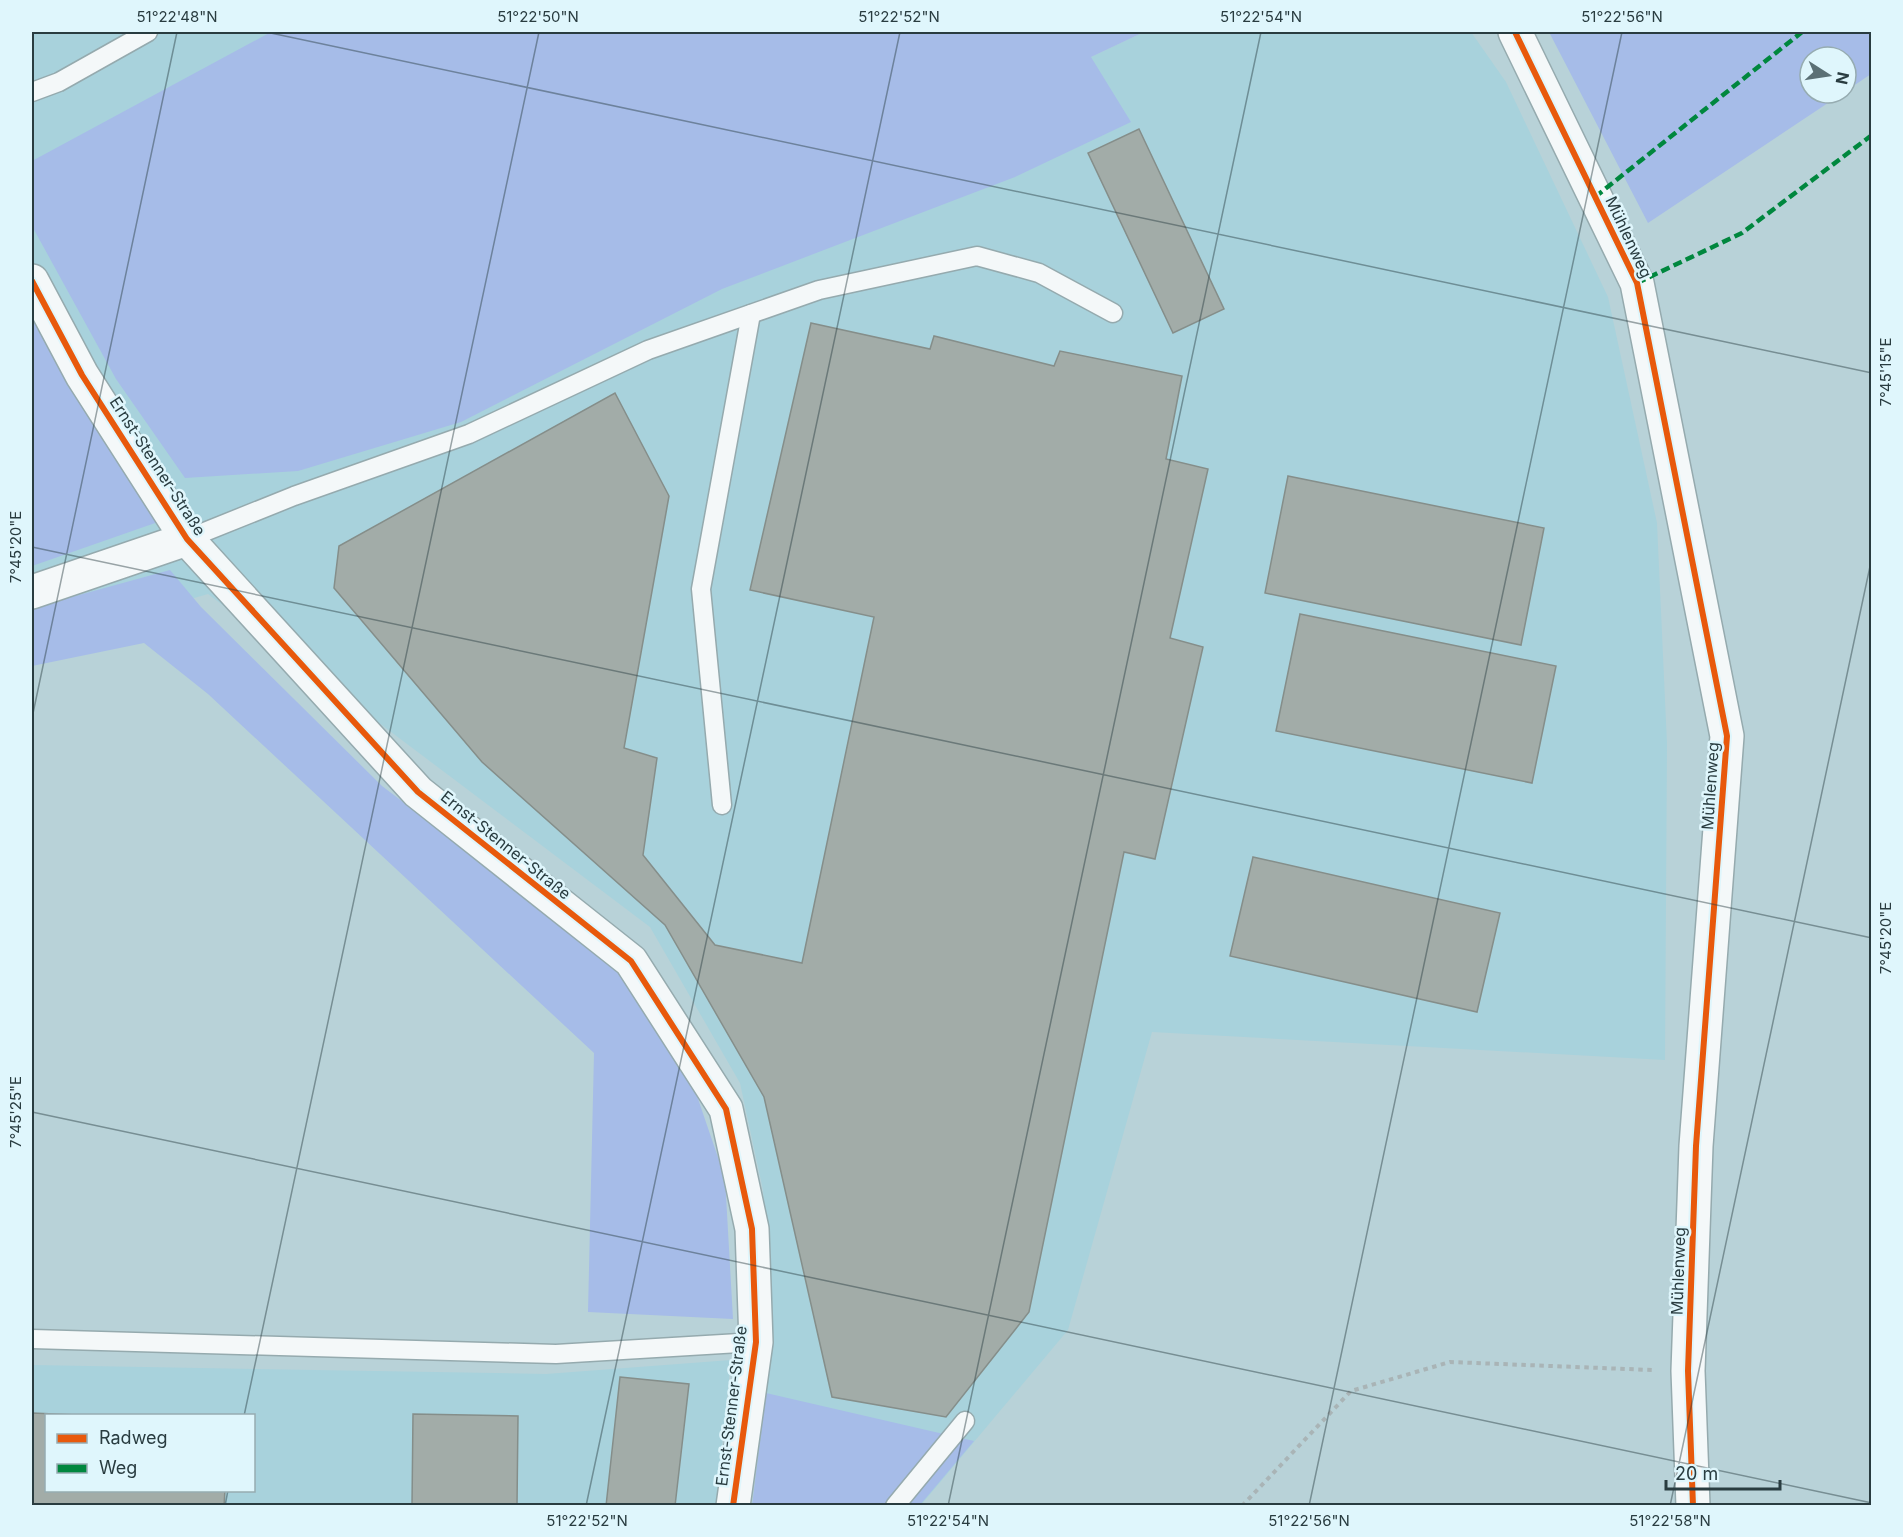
<svg xmlns="http://www.w3.org/2000/svg" width="1903" height="1537" viewBox="0 0 1903 1537" font-family="Inter,sans-serif">
<style>
.built{fill:#a8d2dc;fill-rule:evenodd}
.green{fill:#a6bce8}
.building{fill:#a2aca8;stroke:#858e8a;stroke-width:1.5}
.lines{fill:none;stroke-linecap:round;stroke-linejoin:round}
.lane-casing{stroke:#95aaae;stroke-width:21}
.street-casing{stroke:#95aaae;stroke-width:36}
.path{stroke:#a9b4b6;stroke-width:4;stroke-dasharray:4.5 4.5;stroke-linecap:butt}
.lane{stroke:#f4f8f9;stroke-width:18}
.street{stroke:#f4f8f9;stroke-width:33}
.quiet{stroke:#00873e;stroke-width:4.5;stroke-dasharray:9 4.5;stroke-linecap:butt}
.cycleway-casing{stroke:#dff6fc;stroke-width:10}
.cycleway{stroke:#e8590c;stroke-width:6}
.ticks{fill:none;stroke:#293c40;stroke-width:1.5;stroke-opacity:0.45}
.labels{text-anchor:middle;dominant-baseline:central;stroke-width:5;stroke-linejoin:round;paint-order:stroke}
.street-label{font-size:16px;fill:#293c40;stroke:#dff6fc}
.neatline{fill:none;stroke:#293c40;stroke-width:2}
.ticks-label{font-size:15px;text-anchor:middle;fill:#293c40}
</style>
<rect width="100%" height="100%" fill="#b8d2d8"/>
<g class="built">
<path d="M32,32H1077L1091,57L1144,32H1471L1506,82L1608,297L1657,523L1667,744L1665,1060L1152,1032L1068,1330L921,1505H752L773,1337L763,1190L740,1083L650,927L208,594L32,645Z"/>
<path d="M731,1360L716,1505L32,1506V1365L546,1374ZM46,1416H254V1490H46Z"/>
</g>
<g class="green">
<path d="M271,32H1144L1091,57L1131,122L1015,177L722,289L461,422L298,471L185,478L116,379L32,226V161Z"/>
<path d="M1549,32H1871V74L1846,91V57H1810V93H1843L1648,223Z"/>
<path d="M32,306L158,522L32,566Z"/>
<path d="M170,570L201,607L382,786L614,962L696,1093L725,1178L733,1319L588,1312L594,1053L208,694L144,643L32,666V608Z"/>
<path d="M766,1393L974,1441L920,1505L752,1506Z"/>
</g>
<g class="building">
<path d="M1139,129L1224,309L1173,333L1088,153Z"/>
<path d="M811,323L930,349L934,336L1054,366L1060,351L1182,376L1166,459L1208,469L1170,638L1203,647L1155,859L1124,852L1029,1312L946,1417L832,1397L764,1097L665,925L482,762L334,588L339,546L615,393L669,496L624,748L657,758L643,855L715,945L802,963L874,617L750,590Z"/>
<path d="M1288,476L1544,528L1521,645L1265,593Z"/>
<path d="M1300,614L1556,666L1532,783L1276,731Z"/>
<path d="M1253,857L1500,913L1477,1012L1230,956Z"/>
<path d="M620,1377L689,1384L675,1506H606Z"/>
<path d="M32,1413L100,1416H46V1490H225L224,1506H32Z"/>
<path d="M413,1414L518,1416L517,1506H412Z"/>
</g>
<g class="lines">
<g class="lane-casing">
<g id="lane">
<path d="M32,92L59,82L148,32"/>
<path d="M187,539L294,496L469,434L648,350L819,290L977,256L1039,273L1113,313"/>
<path d="M722,805L701,589L751,314"/>
<path d="M32,1339L556,1354L756,1342"/>
<path d="M895,1506L965,1421"/>
</g>
</g>
<g class="street-casing">
<g id="street">
<path d="M1515,32L1637,283L1727,736L1696,1146L1688,1371L1693,1506"/>
<path d="M32,281L82,375L187,539L418,792L631,961L726,1109L752,1229L756,1342L733,1506"/>
<path d="M32,592L187,539"/>
</g>
</g>
<path class="path" d="M1242,1506L1351,1391L1450,1362L1652,1370"/>
<use href="#lane" class="lane"/>
<use href="#street" class="street"/>
<g class="quiet">
<path d="M1595,197L1802,32"/>
<path d="M1637,283L1742,233L1872,135"/>
</g>
<g class="cycleway-casing">
<g id="cycleway">
<path d="M1515,32L1637,283L1727,736L1696,1146L1688,1371L1693,1506"/>
<path d="M32,281L82,375L187,539L418,792L631,961L726,1109L752,1229L756,1342L733,1506"/>
</g>
</g>
<use href="#cycleway" class="cycleway"/>
</g>
<path class="ticks" d="M266,32L1872,373M32,547L1872,938M32,718L177,32M32,1112L1872,1503M244,1416L539,32M225,1506L228,1490M586,1506L900,32M948,1506L1261,32M1309,1506L1622,32M1670,1506L1872,557"/>
<g class="labels">
<g class="street-label">
<text transform="translate(1629 237) rotate(65)">Mühlenweg</text>
<text transform="translate(158 466) rotate(57)">Ernst-Stenner-Straße</text>
<text transform="translate(1710 786) rotate(-86)">Mühlenweg</text>
<text transform="translate(506 845) rotate(39)">Ernst-Stenner-Straße</text>
<text transform="translate(1678 1271) rotate(-88)">Mühlenweg</text>
<text transform="translate(731 1406) rotate(-83)">Ernst-Stenner-Straße</text>
</g>
</g>
<rect width="1903" height="1537" fill="none" stroke="#dff6fc" stroke-width="66"/>
<rect x="45" y="1414" width="210" height="78" fill="#dff6fc" stroke="#96acb1" stroke-width="1.5"/>
<rect x="57" y="1434" width="30" height="9" fill="#e8590c" stroke="#96acb1" stroke-width="1.5"/>
<text x="99" y="1444" font-size="18" fill="#293c40">Radweg</text>
<rect x="57" y="1464" width="30" height="9" fill="#00873e" stroke="#96acb1" stroke-width="1.5"/>
<text x="99" y="1474" font-size="18" fill="#293c40">Weg</text>
<g transform="translate(1828 75) rotate(102)"><circle r="28" fill="#dff6fc" stroke="#96acb1" stroke-width="1.5"/>
<path d="M0-4.5L10 22L0 15L-10 22Z" fill="#5b7075"/>
<text y="-9" font-size="16" font-weight="bold" text-anchor="middle" fill="#293c40">N</text>
</g>
<path d="M1666 1480v9h114v-9" fill="none" stroke="#293c40" stroke-width="3"/>
<text x="1675" y="1480" font-size="18" fill="#293c40" stroke="#dff6fc" stroke-width="4.5" paint-order="stroke">20 m</text>
<rect x="33" y="33" width="1837" height="1471" class="neatline"/>
<g class="ticks-label">
<text x="177" y="22">51°22'48"N</text>
<text x="538" y="22">51°22'50"N</text>
<text x="899" y="22">51°22'52"N</text>
<text x="1261" y="22">51°22'54"N</text>
<text x="1622" y="22">51°22'56"N</text>
<text transform="translate(1886 372) rotate(-90)" y="5">7°45'15"E</text>
<text transform="translate(16 547) rotate(-90)" y="5">7°45'20"E</text>
<text transform="translate(1886 938) rotate(-90)" y="5">7°45'20"E</text>
<text transform="translate(16 1112) rotate(-90)" y="5">7°45'25"E</text>
<text x="587" y="1526">51°22'52"N</text>
<text x="948" y="1526">51°22'54"N</text>
<text x="1309" y="1526">51°22'56"N</text>
<text x="1670" y="1526">51°22'58"N</text>
</g>
</svg>
